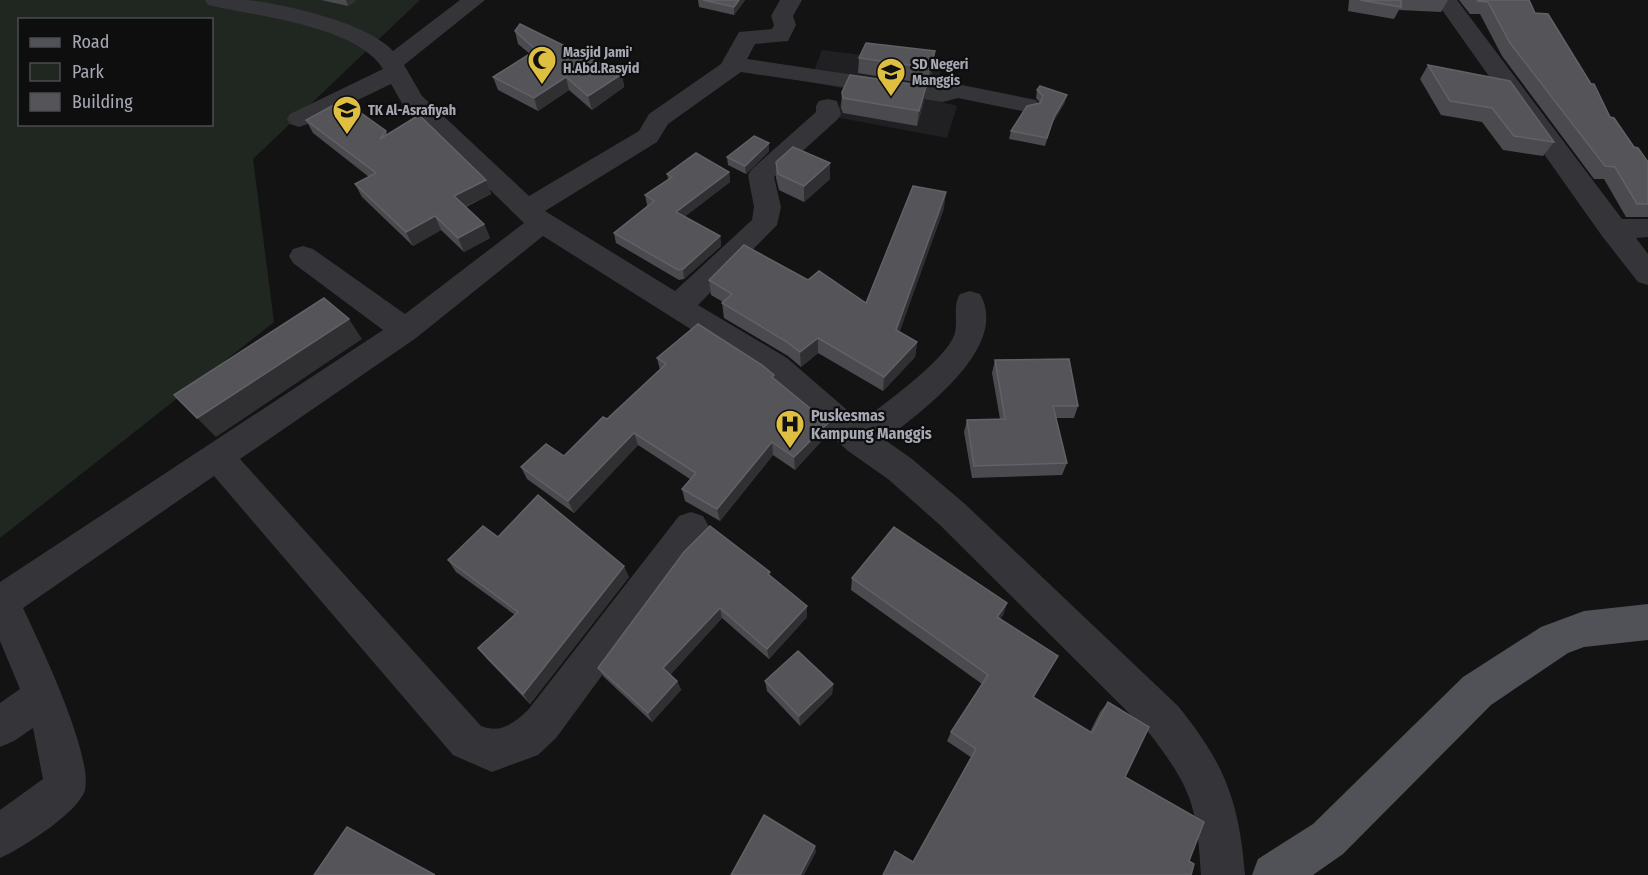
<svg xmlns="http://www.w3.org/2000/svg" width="1648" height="875" viewBox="0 0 1648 875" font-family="'Fira Sans Condensed',sans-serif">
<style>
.built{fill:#201f21}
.green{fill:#202721;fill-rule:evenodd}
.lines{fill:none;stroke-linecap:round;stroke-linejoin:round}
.minor{fill:#353539;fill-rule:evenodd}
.major{fill:#515158;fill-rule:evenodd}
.wall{fill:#4a4a4f}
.shaded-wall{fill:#303033}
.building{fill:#545459;stroke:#616167;stroke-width:1.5}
.labels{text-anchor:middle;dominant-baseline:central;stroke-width:4.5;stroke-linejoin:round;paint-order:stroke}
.far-poi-label{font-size:14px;font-weight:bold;fill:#a6a8b3;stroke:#0e0e0f;text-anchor:start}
.poi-label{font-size:16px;font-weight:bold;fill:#a6a8b3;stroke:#0e0e0f;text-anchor:start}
</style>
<rect width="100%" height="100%" fill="#131314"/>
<path class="built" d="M822,50L942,65L935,91L942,102L957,106L947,138L835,117L846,89L810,82Z"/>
<path class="green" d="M0,0H420L253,159L274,322L0,538ZM20,20H212V124H20Z"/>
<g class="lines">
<g class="minor">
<path d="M205,0C219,0 233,0 247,0C284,4 368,23 393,51L460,0H485L404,65L422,96L529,196L639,131L649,114L721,64L739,32L772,29L774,25L771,16L780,0H802L793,16L796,25L788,41L755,44L747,59L942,88L957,84L1036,100L1039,105L1036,110L1027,112L958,98L943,102L741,72L668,124L657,142L545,211L675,291L752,220L754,207L748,175L752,169L816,112V106L819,101L828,99L837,101L841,114L838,119L774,177L781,207L777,225L698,305L787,358L861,422C885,403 942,363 954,336C959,322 952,307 960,294L970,291L980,294C1011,348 920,412 885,440L912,459L965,504L1178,706C1225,764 1239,801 1245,875H1201C1197,806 1192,789 1150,734L941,526L888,479L848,451L765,376L543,236L416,338L240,459L481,726C501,734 514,723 528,710L679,516L691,512L703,516L709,527L703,538L556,738L538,755L492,772L453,755L214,476L23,608C40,644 93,754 85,790C79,812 21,849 0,858V810L43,779L33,728L14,741L0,747V703L20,689L0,641V582L383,330L293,263L289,256L293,249L303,246L313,249L405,314L524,223L403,105L391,84L308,124L299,127L290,124L287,119L290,114L383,69C357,26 255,16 208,5Z"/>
<path d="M1435,0H1457L1622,219H1648V237L1636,238L1648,254V285L1638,282L1602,236Z"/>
</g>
<path class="major" d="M1648,604V640L1584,647L1568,653L1491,705L1343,854L1313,875H1252L1258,859L1313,824L1463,677L1541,627L1584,611Z"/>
</g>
<g class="wall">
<path d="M321,0H356L348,6Z"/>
<path d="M698,0H745L734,15L699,7Z"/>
<path d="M1349,0H1448L1441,12L1399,10L1394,19L1348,11Z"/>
<path d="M1459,0H1529L1535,13L1610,117L1634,147L1648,162V217H1626L1604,179H1594L1502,56L1480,14H1470Z"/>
<path d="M515,31L622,74L624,87L592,110L569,90L538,111L498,90L493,77L530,54L518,44Z"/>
<path d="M935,51L933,67L929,84L858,73L859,58Z"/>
<path d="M1428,65L1554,142L1543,156L1503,150L1482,122L1441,115L1420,79Z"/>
<path d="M1037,90L1065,102L1052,124L1045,146L1009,139L1011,131L1040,103L1036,98Z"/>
<path d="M842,92L924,101L917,126L843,113L841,108Z"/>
<path d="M306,120L386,131L387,134L486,180L491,194L466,207L484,224L490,238L464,252L441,230L413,246L362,197L355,184L369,177L313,133Z"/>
<path d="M769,143V151L746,174L728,165L727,157Z"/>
<path d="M776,162L830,163V179L804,202L779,190L776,178Z"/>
<path d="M729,172L730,182L685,216L720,236L721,246L684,279L679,280L616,243L614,233L648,206L647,205L645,195L668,179L667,174Z"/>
<path d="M944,208L899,332L917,342L915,357L883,391L818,353L801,367L788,356L724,318L722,303L723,302L711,295L709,280H808L866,303Z"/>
<path d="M657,358L774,379L828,423L827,435L795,470L773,455L720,521L685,501L682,489L690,479L638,445L574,513L527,479L521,467L564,456L607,419L660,370Z"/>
<path d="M995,360L1078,406L1074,418H1056L1067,463L1062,475L972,478L964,432L967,420L1000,419L992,373Z"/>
<path d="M498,537L629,577L530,704L486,658L478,648L515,615L456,572L448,560Z"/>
<path d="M770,576L807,606V617L769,659L722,618L670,675L677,681L681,690L652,722L604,677L598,668Z"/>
<path d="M852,578L1007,603L1003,615L1000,618L1033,697L1090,732L1100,712L1108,702L1149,727L913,862L972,758L947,741L951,732L982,684L851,590Z"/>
<path d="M765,681L833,684L832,694L800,726L767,691Z"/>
</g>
<g class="shaded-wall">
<path d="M346,0H356L348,6Z"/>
<path d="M739,0H745L734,15V7Z"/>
<path d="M935,51L933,67L929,84L930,68Z"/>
<path d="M622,74L624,87L592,110L588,96Z"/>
<path d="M566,77L569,90L538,111L534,98Z"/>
<path d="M926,86L924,101L917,126L919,111Z"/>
<path d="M1067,95L1065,102L1052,124L1045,146L1054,117Z"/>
<path d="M769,143V151L746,174L745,166Z"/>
<path d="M830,163V179L804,202V186Z"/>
<path d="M729,172L730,182L678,222L676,212Z"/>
<path d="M486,180L491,194L460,209L454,196Z"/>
<path d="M946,192L944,208L895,345L896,330Z"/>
<path d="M435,216L441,230L413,246L406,232Z"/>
<path d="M484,224L490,238L464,252L458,238Z"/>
<path d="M720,236L721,246L684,279L683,269Z"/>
<path d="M349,319L362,339L216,437L197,418Z"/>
<path d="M818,338V353L801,367L800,352Z"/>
<path d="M917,342L915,357L883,391L884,377Z"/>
<path d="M828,423L827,435L795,470L794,457Z"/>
<path d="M634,433L638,445L574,513L568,501Z"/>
<path d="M772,442L773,455L720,521L717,509Z"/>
<path d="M624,566L629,577L530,704L523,694Z"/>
<path d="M1007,603L1003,615L993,628L997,617Z"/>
<path d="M807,606V617L769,659L767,649Z"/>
<path d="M720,608L722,618L667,678L663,668Z"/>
<path d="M677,681L681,690L652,722L648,713Z"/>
<path d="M833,684L832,694L800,726L799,716Z"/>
<path d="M815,846L816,852L804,875H800Z"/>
</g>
<g class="building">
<path d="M703,0H739L734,7Z"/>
<path d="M1360,0H1401V7Z"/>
<path d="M1477,0H1529L1535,13L1548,14L1591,84H1594L1610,117L1614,118L1634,147L1638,148L1648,162V204H1637L1615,167L1605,166L1510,43L1488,2L1478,1Z"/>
<path d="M520,24L622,74L588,96L566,77L534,98L493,77L536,50L515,31Z"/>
<path d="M866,43L935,51L930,68L859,58Z"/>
<path d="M1428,65L1510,81L1554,142L1514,136L1492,108L1450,101Z"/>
<path d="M850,75L926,86L919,111L843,98L842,92Z"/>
<path d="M1040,86L1067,95L1054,117L1047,138L1011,131L1027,106L1040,103L1043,96L1037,90Z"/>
<path d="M343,100L386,131L380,139L419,115L486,180L454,196L484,224L458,238L435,216L406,232L355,184L376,173L306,120Z"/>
<path d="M754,136L769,143L745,166L727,157Z"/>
<path d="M793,147L830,163L804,186L778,174L776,162Z"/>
<path d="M696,153L729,172L676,212L720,236L683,269L678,270L614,233L654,201L645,195L672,177L667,174Z"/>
<path d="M913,186L946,192L896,330L917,342L884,377L818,338L800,352L787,342L722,303L732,294L709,280L744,245L808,280L819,271L866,303Z"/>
<path d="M324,298L349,319L197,418L174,395Z"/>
<path d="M698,324L762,365L774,375L772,377L828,423L794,457L772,442L717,509L682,489L696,473L634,433L568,501L521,467L546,444L564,456L603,417L607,419L666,364L657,358Z"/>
<path d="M1069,359L1078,406H1053L1067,463L974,466L967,420L1005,419L995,360Z"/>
<path d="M538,495L624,566L523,694L478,648L518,612L448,560L483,526L498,537Z"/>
<path d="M710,526L770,572L768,574L807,606L767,649L720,608L663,668L677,681L648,713L598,668L684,552Z"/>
<path d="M894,527L1007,603L997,617L1058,656L1033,697L1092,733L1108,702L1149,727L1125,777L1204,822L1189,861L1194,864L1191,875H883L895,851L913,862L976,749L951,732L988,675L852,578Z"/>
<path d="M798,651L833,684L799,716L765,681Z"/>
<path d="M764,815L815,846L800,875H731Z"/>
<path d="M347,827L435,875H314Z"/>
</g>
<defs>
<g id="mosque-pin" transform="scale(1.5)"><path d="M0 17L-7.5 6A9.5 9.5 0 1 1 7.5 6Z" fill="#debf41" stroke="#0e0e0f"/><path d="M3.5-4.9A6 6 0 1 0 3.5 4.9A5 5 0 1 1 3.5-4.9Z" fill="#111"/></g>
<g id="school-pin" transform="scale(1.5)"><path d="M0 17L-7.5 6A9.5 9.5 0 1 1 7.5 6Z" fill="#debf41" stroke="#0e0e0f"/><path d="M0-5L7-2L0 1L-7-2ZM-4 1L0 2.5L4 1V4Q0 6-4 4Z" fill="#111"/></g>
<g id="hospital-pin" transform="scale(1.5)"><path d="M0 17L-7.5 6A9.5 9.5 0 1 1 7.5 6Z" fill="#debf41" stroke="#0e0e0f"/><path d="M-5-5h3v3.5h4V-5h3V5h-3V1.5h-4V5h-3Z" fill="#111"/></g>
</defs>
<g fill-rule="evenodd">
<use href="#mosque-pin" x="542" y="60"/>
<use href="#school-pin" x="891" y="72"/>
<use href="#school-pin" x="347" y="110"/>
<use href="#hospital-pin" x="790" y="424"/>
</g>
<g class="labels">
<g class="far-poi-label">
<text x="563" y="52">Masjid Jami'<tspan x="563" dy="16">H.Abd.Rasyid</tspan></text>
<text x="912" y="64">SD Negeri<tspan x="912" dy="16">Manggis</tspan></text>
<text x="368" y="110">TK Al-Asrafiyah</text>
</g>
<g class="poi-label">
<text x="811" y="415">Puskesmas<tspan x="811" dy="18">Kampung Manggis</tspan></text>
</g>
</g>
<rect x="18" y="18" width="195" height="108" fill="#0e0e0f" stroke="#4b4c51" stroke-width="1.5"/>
<rect x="30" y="38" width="30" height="9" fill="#515158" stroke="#4b4c51" stroke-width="1.5"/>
<text x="72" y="48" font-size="18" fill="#a6a8b3">Road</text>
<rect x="30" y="63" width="30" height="18" fill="#202721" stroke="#4b4c51" stroke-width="1.5"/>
<text x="72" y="78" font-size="18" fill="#a6a8b3">Park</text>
<rect x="30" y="93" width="30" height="18" fill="#545459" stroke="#4b4c51" stroke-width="1.5"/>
<text x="72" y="108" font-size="18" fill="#a6a8b3">Building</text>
</svg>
